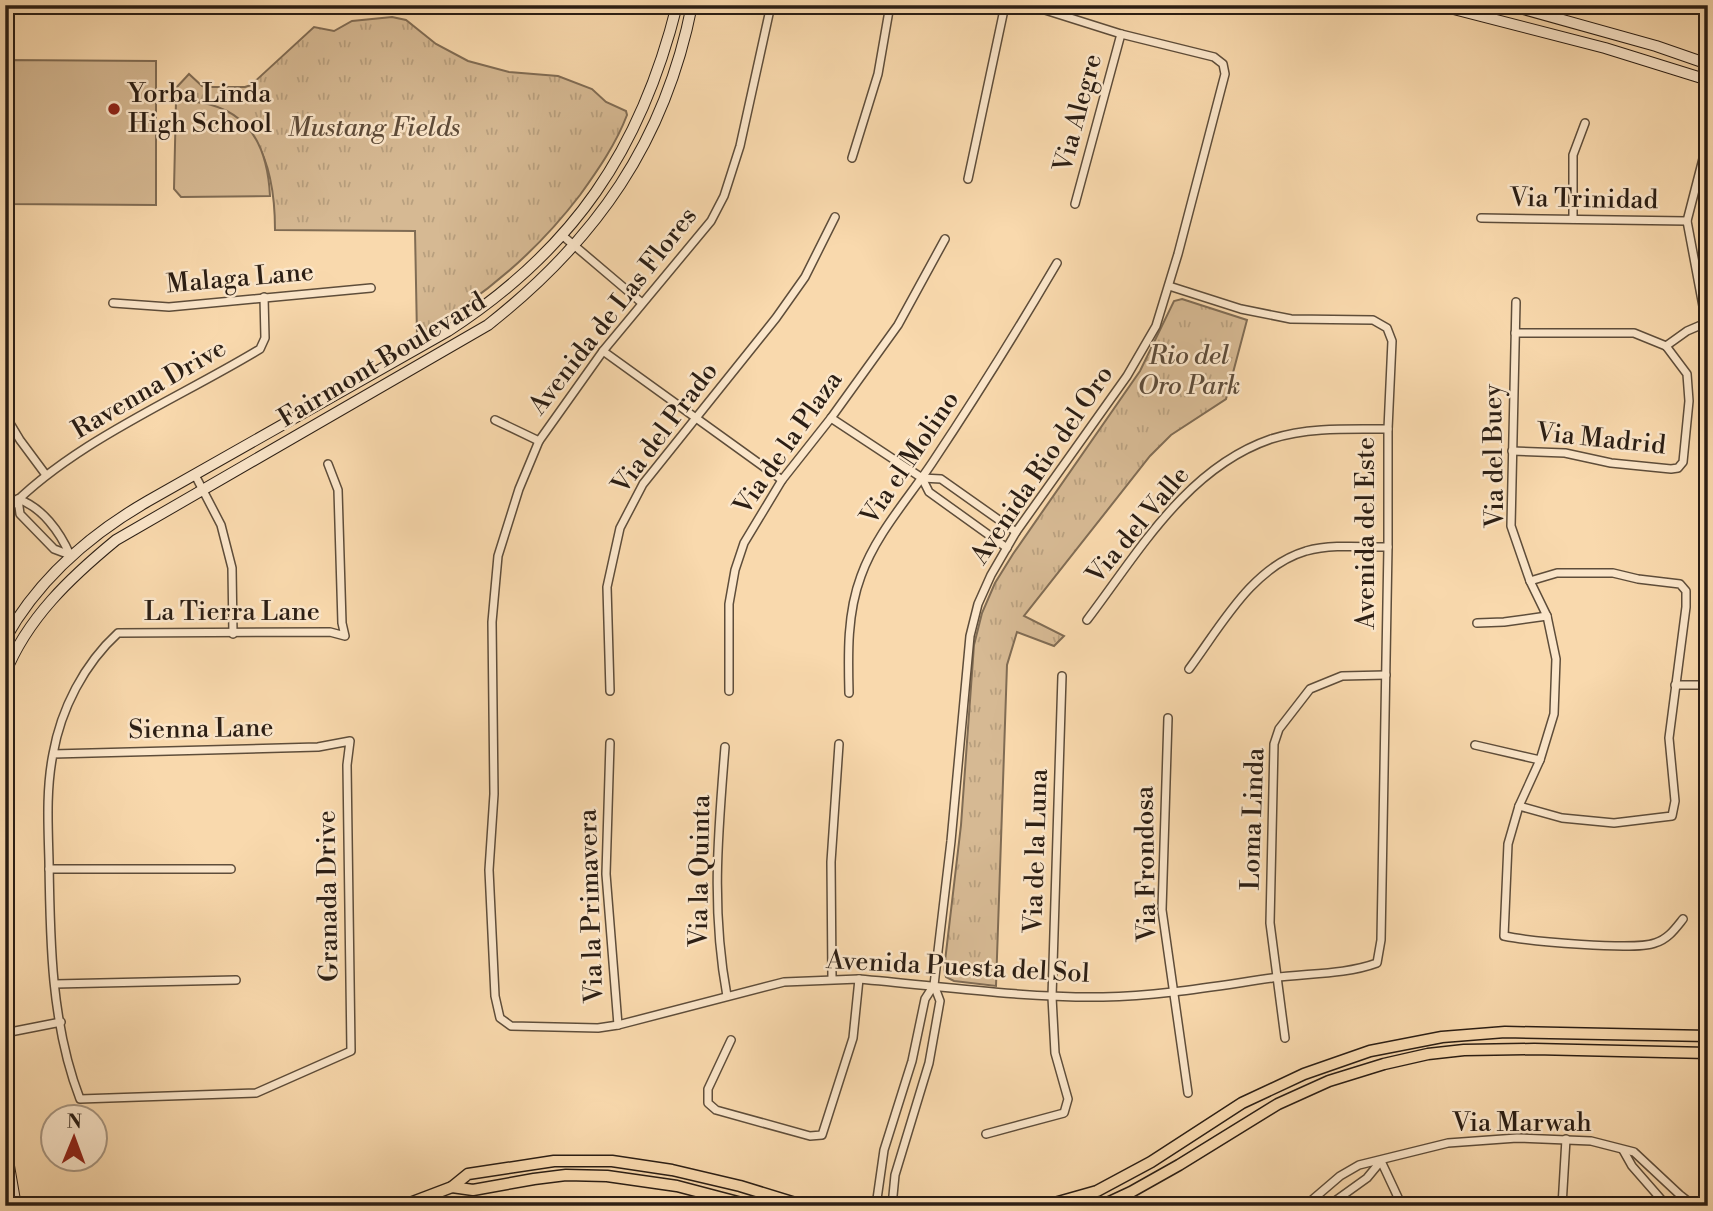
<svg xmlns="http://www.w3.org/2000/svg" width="1713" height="1211" viewBox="0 0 1713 1211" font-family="'Libre Bodoni',serif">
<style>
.grass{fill:url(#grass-tufts);stroke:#806c54;stroke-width:2}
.garden{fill:#d6b993;stroke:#806c54;stroke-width:2}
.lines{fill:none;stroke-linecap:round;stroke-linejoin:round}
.street-casing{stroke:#5e4d3a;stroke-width:10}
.secondary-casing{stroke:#2b1e14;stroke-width:12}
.primary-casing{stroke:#2b1e14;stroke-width:13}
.street{stroke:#fbe6ca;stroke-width:7}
.secondary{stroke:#fbe6ca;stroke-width:10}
.primary{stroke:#f9d9ad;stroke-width:10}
.poi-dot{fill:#8f2418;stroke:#fbe6ca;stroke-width:2.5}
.labels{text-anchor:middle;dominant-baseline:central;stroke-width:5;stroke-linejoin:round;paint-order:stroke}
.poi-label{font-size:26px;fill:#2b1e14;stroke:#fbe6ca;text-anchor:start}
.street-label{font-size:26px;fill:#2b1e14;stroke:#fbe6ca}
.park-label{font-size:26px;font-style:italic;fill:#5e4c3a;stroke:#fbe6ca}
</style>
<defs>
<pattern id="grass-tufts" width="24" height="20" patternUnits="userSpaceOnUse" patternTransform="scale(1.75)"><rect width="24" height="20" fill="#d6b993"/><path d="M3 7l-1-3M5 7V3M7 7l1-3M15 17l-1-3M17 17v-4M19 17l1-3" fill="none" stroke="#b89f7e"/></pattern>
</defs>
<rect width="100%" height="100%" fill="#f9d9ad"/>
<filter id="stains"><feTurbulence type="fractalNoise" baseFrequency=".00286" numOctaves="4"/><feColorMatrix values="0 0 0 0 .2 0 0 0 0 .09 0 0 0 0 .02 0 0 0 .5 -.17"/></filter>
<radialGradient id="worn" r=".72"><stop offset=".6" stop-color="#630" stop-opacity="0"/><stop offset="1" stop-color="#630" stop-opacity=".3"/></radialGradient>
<g class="grass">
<path d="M392,17L406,20L436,44L468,61L509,72L558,76L592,89L606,102L626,111L627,115C616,144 598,170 580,195C535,254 482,299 417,335L415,231L275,230C275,165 256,98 176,101V88L189,74L202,86L208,87H245L251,85L314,27L334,31L352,21Z"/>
<path d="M1182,299L1247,320L1226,399L1171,435L1150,456L1024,616L1064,636L1054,646L1017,632L1007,665L996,986L954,981L946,977L944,970L961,825L974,645L982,613L995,583L1013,554L1140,371L1174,301Z"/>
</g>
<g class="garden">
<path d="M5,60L156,61V205L5,204Z"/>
<path d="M176,101C240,100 267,135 270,196L181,197L174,189Z"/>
</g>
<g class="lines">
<g class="street-casing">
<g id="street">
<path d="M771,5L740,146L724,196L711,221L603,351L539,441L519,489L498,556L492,622L494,794L489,870L495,996L500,1018L511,1026L598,1028L618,1025L784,982L859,979C940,986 1022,998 1103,997C1160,996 1216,986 1272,978C1307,973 1344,975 1377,963L1381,940L1388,547V429L1392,341L1387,328L1373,320L1291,319L1241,309L1169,286"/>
<path d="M1705,151L1687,221L1706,322"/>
<path d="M852,158L878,74L890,5"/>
<path d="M968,179L1005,5"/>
<path d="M1075,204L1121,34"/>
<path d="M1481,218L1687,221"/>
<path d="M1573,219V155L1585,123"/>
<path d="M563,236L642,303"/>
<path d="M1516,302L1511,526L1530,581L1547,616L1556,659L1554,714L1540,760L1519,806L1508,844L1504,936C1529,941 1634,951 1655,943C1668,939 1675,929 1683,919"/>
<path d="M113,303L169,307L371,288"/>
<path d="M1515,333H1634L1666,346"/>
<path d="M1666,346L1687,331L1708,322"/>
<path d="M603,351L782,480"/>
<path d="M5,415L20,440L46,475"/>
<path d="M831,418L922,478L929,492L1007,548"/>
<path d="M495,420L539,441"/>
<path d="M1512,451L1565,453L1611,463L1671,469L1678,468L1683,462L1689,401L1687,374L1666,346"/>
<path d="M195,475L221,525L232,568L233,634"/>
<path d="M922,478L941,479L1016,532"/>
<path d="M18,499L20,514L54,549L70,555"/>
<path d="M18,499C42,507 60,532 70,555"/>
<path d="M5,513C70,443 178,399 260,349L265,338L264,297"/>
<path d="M1087,620C1138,553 1186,468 1271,439C1308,427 1349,429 1388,429"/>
<path d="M1477,623L1504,622L1547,616"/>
<path d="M1189,669C1221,626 1252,567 1306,551C1332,544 1361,547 1388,547"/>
<path d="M1675,685H1708"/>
<path d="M610,691L607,587L620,528L643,484L776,318L805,277L835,217"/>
<path d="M729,691V604L735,570L744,543L782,480L831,418L898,325L945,239"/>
<path d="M849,693C848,654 847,613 861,576C876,534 908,499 932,463C976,397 1017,331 1057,263"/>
<path d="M1168,718L1162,910L1188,1093"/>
<path d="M610,743L606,874L618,1025"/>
<path d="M1475,745L1540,760"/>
<path d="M725,747C718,834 711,909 727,996"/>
<path d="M53,754L318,747L350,741L347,765L351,1051L256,1093L80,1099C51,1024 50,940 49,861C48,825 46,789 53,754C61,709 84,664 118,633L330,632L345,636L342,623L338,490L328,464"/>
<path d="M1519,806L1562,818L1614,823L1672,816L1675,801L1669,738L1686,607V591L1680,584L1638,579L1613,573H1557L1530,581"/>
<path d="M49,869H231"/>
<path d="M832,978L831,862L839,744"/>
<path d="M55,984L236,980"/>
<path d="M5,1033L61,1022"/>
<path d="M1285,1038L1270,923L1274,744L1279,729L1310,689L1342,676L1386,675"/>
<path d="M731,1040L708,1089V1103L716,1110L810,1136L822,1135L853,1038L859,979"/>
<path d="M986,1134L1064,1113L1068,1099L1055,1053L1052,997L1062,676"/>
<path d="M1623,1150L1632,1166L1667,1206"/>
<path d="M1381,1161L1402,1206"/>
<path d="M876,1206L884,1150L912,1061L925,999L934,985L951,841L970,636L978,604L991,575L1016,532L1127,376L1156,326L1178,254L1225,74L1223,64L1214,57L1121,34L1045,10L1008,5"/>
<path d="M892,1206L895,1175L929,1063L940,1001L934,985"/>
<path d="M1305,1206L1340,1176L1359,1165L1448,1143L1517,1138L1591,1141L1634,1152L1680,1195L1694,1206"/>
<path d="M1328,1206L1367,1178L1381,1161"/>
<path d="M1562,1206L1566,1139"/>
</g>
</g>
<g class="secondary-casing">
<g id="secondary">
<path d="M1438,5L1605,48L1708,80"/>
<path d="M1509,5L1656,46L1708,64"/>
<path d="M5,639C39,578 89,535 148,501L448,331C573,250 641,150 677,5"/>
<path d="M5,674C27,618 71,577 116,540L488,325C596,240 665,142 692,5"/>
<path d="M5,1143L16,1206"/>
</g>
</g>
<g class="primary-casing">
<g id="primary">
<path d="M452,1187L473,1190L534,1179L566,1175L607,1176L677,1186L753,1206"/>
<path d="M402,1206L452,1187L468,1174L554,1161H612L672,1170L740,1186L805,1206"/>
<path d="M1044,1206L1097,1191L1151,1162L1242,1103L1304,1074L1370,1051L1442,1037L1505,1032L1708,1036"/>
<path d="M1101,1206L1131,1192L1179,1165L1278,1104L1329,1081L1384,1064L1428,1054L1464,1050L1534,1049L1708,1053"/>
</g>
</g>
<use href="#street" class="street"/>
<use href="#secondary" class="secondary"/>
<use href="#primary" class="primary"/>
</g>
<circle class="poi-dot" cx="114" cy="109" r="7"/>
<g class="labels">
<g class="poi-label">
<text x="128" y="94">Yorba Linda<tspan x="128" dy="30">High School</tspan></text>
</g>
<g class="street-label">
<text transform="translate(1078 113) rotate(-75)">Via Alegre</text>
<text transform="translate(1584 199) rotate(1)">Via Trinidad</text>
<text transform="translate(240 278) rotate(-5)">Malaga Lane</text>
<text transform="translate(613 311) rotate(-52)">Avenida de Las Flores</text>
<text transform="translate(382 360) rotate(-31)">Fairmont Boulevard</text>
<text transform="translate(149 389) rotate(-30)">Ravenna Drive</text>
<text transform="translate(665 428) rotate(-53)">Via del Prado</text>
<text transform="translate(1601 439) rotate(6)">Via Madrid</text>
<text transform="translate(788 443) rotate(-55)">Via de la Plaza</text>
<text transform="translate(1494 456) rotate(-91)">Via del Buey</text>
<text transform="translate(910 458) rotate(-56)">Via el Molino</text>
<text transform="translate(1042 465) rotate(-56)">Avenida Rio del Oro</text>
<text transform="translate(1138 525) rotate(-50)">Via del Valle</text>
<text transform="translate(1366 533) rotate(-90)">Avenida del Este</text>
<text x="232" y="612">La Tierra Lane</text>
<text transform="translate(201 729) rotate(-1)">Sienna Lane</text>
<text transform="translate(1253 819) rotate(-88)">Loma Linda</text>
<text transform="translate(1036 851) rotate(-88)">Via de la Luna</text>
<text transform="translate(1146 864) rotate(-91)">Via Frondosa</text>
<text transform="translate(700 871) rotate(-89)">Via la Quinta</text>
<text transform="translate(328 896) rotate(-91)">Granada Drive</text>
<text transform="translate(591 906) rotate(-92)">Via la Primavera</text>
<text transform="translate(958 967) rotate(3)">Avenida Puesta del Sol</text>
<text x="1522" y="1123">Via Marwah</text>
</g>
<g class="park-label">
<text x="374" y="128">Mustang Fields</text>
<text x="1189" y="356">Rio del<tspan x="1189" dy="30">Oro Park</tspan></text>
</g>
</g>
<rect width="1713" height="1211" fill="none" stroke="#f9d9ad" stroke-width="28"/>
<rect x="7" y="7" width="1699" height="1197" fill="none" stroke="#2b1e14" stroke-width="3.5"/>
<rect x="14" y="14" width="1685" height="1183" fill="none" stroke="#2b1e14" stroke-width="2"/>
<g transform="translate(74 1138) rotate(1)"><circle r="33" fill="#fbe6ca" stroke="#a89681" stroke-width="2"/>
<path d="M0-5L12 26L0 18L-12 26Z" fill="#8f2418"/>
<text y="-10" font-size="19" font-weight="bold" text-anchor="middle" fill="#2b1e14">N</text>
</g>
<rect width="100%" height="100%" filter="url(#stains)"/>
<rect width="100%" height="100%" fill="url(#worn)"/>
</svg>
